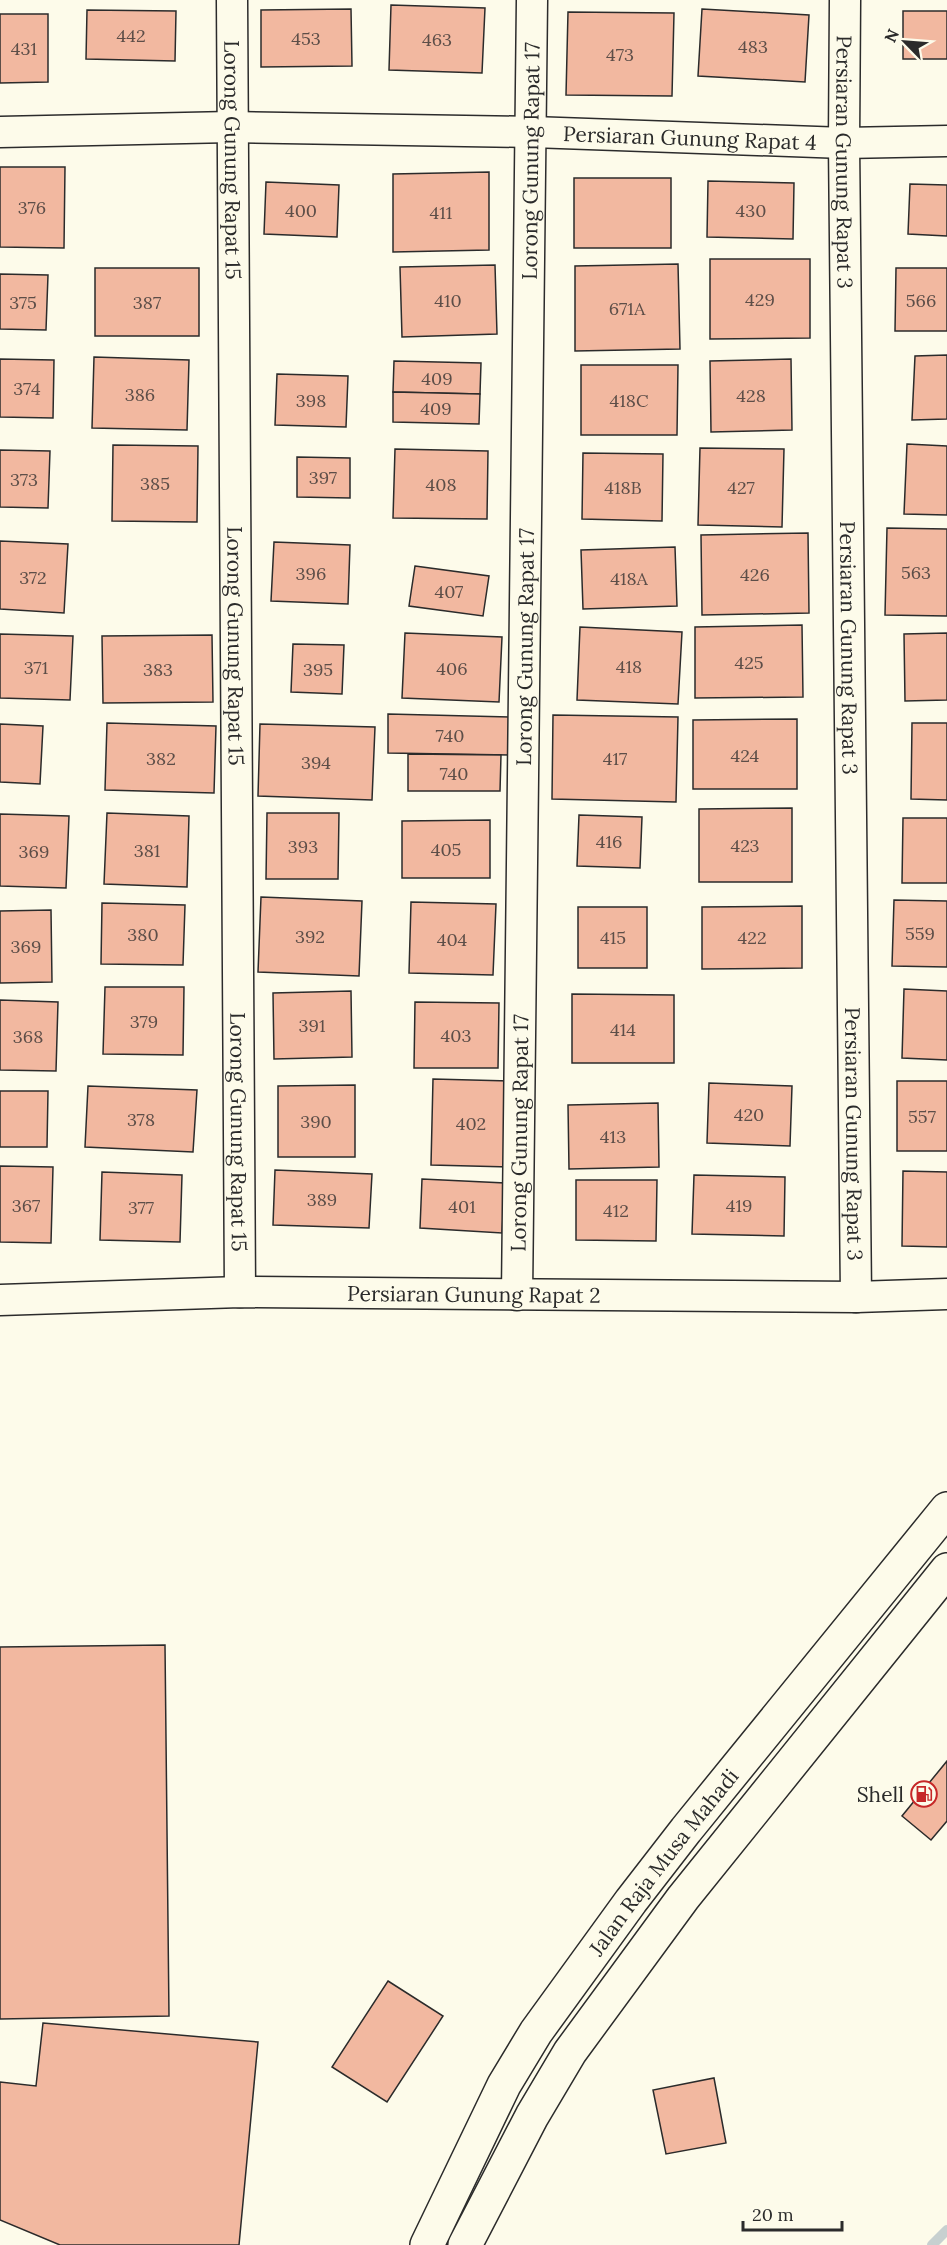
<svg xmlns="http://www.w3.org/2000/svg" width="947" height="2245" viewBox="0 0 947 2245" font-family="Lora,serif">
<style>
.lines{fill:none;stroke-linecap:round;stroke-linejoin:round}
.stream{stroke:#c7d0d0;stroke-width:10}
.building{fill:#f2b8a0;stroke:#2b2b2b;stroke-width:1.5}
.street-casing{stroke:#2b2b2b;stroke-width:33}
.secondary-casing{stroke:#2b2b2b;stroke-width:36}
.street{stroke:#fdfbea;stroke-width:30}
.secondary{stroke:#fdfbea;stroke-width:33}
.labels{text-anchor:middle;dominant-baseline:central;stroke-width:4.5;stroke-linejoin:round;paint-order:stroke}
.number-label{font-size:18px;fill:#5d4e48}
.street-label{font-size:21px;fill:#2b2b2b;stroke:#fdfbea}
.poi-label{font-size:21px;fill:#2b2b2b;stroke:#fdfbea;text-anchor:end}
</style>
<rect width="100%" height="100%" fill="#fdfbea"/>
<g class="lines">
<path class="stream" d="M932,2245L947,2230"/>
</g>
<g class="building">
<path d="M391,5L485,8L482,73L389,70Z"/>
<path d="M351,9L352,66L261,67V10Z"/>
<path d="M702,9L809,15L805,82L698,76Z"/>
<path d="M87,10L176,11L175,61L86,59Z"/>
<rect x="903" y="11" width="44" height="48"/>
<path d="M568,12L674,13L672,96L566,95Z"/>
<path d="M0,14H48V82L0,83Z"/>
<path d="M0,167H65L64,248L0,247Z"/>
<path d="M489,172V250L393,252V174Z"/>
<rect x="574" y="178" width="97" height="70"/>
<path d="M708,181L794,183L793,239L707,237Z"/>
<path d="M266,182L339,185L337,237L264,234Z"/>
<path d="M910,184L947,185V236L908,234Z"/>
<path d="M710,259H810V338L710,339Z"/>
<path d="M678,264L680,349L575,351V266Z"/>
<path d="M495,265L497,334L402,337L400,267Z"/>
<rect x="95" y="268" width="104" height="68"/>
<path d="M896,268H947V331H895Z"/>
<path d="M0,274L48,275L46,330L0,329Z"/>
<path d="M947,355V419L912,420L915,356Z"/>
<path d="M94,357L189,360L187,430L92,428Z"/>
<path d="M0,359L54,360L53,418L0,417Z"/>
<path d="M791,359L792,430L711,432L710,361Z"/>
<path d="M394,361L481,363L480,394L393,392Z"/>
<path d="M581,365H678L677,435H581Z"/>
<path d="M277,374L348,376L346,427L275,425Z"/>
<path d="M393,392L480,394L479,424L393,422Z"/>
<path d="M907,444L947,446V515L904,514Z"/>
<path d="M113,445L198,446L197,522L112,521Z"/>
<path d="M700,448L784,449L782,527L698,525Z"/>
<path d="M395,449L488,451L487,519L393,518Z"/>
<path d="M0,450L50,451L48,508L0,507Z"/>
<path d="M583,453L663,454L662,521L582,519Z"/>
<path d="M297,457L350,458V498L297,497Z"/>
<path d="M887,528L947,529V616L885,615Z"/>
<path d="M808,533L809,613L702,615L701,535Z"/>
<path d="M0,541L68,544L64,613L0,609Z"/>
<path d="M274,542L350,545L348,604L271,601Z"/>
<path d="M675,547L677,606L583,609L581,550Z"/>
<path d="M415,566L489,576L483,616L409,606Z"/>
<path d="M802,625L803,697L695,698V627Z"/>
<path d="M580,627L682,632L678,704L577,700Z"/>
<path d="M405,633L502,637L499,702L402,698Z"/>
<path d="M947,633V700L905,701L904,634Z"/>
<path d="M0,634L73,636L70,700L0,698Z"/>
<path d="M212,635L213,702L103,703L102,636Z"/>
<path d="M293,644L344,645L342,694L291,692Z"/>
<path d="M388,714L512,717L511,755L388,753Z"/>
<path d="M553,715L678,717L676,802L552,799Z"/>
<path d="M797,719V789H693V720Z"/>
<path d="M107,723L216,726L214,793L105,790Z"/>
<path d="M912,723H947V800L911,799Z"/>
<path d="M0,724L43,726L40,784L0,782Z"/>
<path d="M260,724L375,727L372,800L258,796Z"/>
<path d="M408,754L501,755L500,791H408Z"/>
<path d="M792,808V882H699V809Z"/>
<path d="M107,813L189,816L187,887L104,884Z"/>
<path d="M267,813H339L338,879H266Z"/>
<path d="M0,814L69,816L66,888L0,886Z"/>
<path d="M579,815L642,817L640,868L577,866Z"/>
<path d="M903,818H947V883H902Z"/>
<path d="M490,820V878H402V821Z"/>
<path d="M261,897L362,901L359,976L258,972Z"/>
<path d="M894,900L947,901V967L892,966Z"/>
<path d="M411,902L496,904L493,975L409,973Z"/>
<path d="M102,903L185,905L183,965L101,964Z"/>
<path d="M802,906V968L702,969V907Z"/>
<rect x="578" y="907" width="69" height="61"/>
<path d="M51,910L52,982L0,983V911Z"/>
<path d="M105,987H184L183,1055L103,1054Z"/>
<path d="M904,989L947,991V1060L902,1058Z"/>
<path d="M351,991L352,1057L274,1059L273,993Z"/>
<path d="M572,994L674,995V1063H572Z"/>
<path d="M0,1000L58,1002L56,1071L0,1070Z"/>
<path d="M415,1002L499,1003L498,1068H414Z"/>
<path d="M433,1079L512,1081L510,1167L431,1165Z"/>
<rect x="897" y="1081" width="50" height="70"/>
<path d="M709,1083L792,1086L790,1146L707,1143Z"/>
<path d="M355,1085V1157H278V1086Z"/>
<path d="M88,1086L197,1090L193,1152L85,1147Z"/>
<path d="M0,1091H48L47,1147H0Z"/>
<path d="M658,1103L659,1167L569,1169L568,1105Z"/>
<path d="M0,1166L53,1167L51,1243L0,1242Z"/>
<path d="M275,1170L372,1174L369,1228L273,1225Z"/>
<path d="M903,1171L947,1172V1247L902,1246Z"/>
<path d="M102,1172L182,1175L180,1242L100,1240Z"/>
<path d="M694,1175L785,1177L784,1236L692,1234Z"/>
<path d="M422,1179L505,1183L502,1233L420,1228Z"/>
<path d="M576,1180H657L656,1241L576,1240Z"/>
<path d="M165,1645L169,2016L0,2019V1647Z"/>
<path d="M947,1761V1821L931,1840L902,1816Z"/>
<path d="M388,1981L443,2016L387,2102L332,2067Z"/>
<path d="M43,2023L258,2042L239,2245H60L0,2220V2082L36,2086Z"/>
<path d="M714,2078L726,2143L666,2154L653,2090Z"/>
</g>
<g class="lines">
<g class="street-casing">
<g id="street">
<path id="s1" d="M232,0L240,1292"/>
<path id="s2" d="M845,0L844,143L856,1297"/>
<path id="s3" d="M0,132L231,127L532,132L844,143L947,141"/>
<path id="s4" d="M517,1295L532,0"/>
<path id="s5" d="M0,1300L240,1292L856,1297L947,1294"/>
</g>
</g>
<g class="secondary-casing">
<g id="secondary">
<path id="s6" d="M427,2245L504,2085L536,2032L631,1901L686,1830L947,1509"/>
<path d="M465,2245L532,2116L570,2052L683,1898L947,1570"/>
</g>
</g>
<use href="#street" class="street"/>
<use href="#secondary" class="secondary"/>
</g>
<defs>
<g id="fuel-ring" transform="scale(1.35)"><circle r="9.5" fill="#fdfbea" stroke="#c62828" stroke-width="1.5"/><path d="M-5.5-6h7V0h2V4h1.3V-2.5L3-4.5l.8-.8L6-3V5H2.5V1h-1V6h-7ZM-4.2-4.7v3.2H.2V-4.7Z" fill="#c62828"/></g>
</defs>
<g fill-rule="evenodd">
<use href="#fuel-ring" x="924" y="1794"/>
</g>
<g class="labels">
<g class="number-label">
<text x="131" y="35">442</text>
<text x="306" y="38">453</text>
<text x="437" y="39">463</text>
<text x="753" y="46">483</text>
<text x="24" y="48">431</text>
<text x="620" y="54">473</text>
<text x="32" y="207">376</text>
<text x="301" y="210">400</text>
<text x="751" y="210">430</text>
<text x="441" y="212">411</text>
<text x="760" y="299">429</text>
<text x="448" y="300">410</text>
<text x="921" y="300">566</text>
<text x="23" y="302">375</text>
<text x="147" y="302">387</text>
<text x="627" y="308">671A</text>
<text x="437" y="378">409</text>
<text x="27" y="388">374</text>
<text x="140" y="394">386</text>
<text x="751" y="395">428</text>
<text x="311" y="400">398</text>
<text x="629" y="400">418C</text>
<text x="436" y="408">409</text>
<text x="323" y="477">397</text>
<text x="24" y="479">373</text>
<text x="155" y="483">385</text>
<text x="441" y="484">408</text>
<text x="623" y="487">418B</text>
<text x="741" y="487">427</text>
<text x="916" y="572">563</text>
<text x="311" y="573">396</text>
<text x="755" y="574">426</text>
<text x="33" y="577">372</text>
<text x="629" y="578">418A</text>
<text x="449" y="591">407</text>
<text x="749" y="662">425</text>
<text x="629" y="666">418</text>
<text x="36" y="667">371</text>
<text x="452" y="668">406</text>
<text x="158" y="669">383</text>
<text x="318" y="669">395</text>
<text x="450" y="735">740</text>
<text x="745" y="755">424</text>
<text x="161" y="758">382</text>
<text x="615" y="758">417</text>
<text x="316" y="762">394</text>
<text x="454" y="773">740</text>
<text x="609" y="841">416</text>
<text x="745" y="845">423</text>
<text x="303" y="846">393</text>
<text x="446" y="849">405</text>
<text x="147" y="850">381</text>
<text x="34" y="851">369</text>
<text x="920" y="933">559</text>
<text x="143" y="934">380</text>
<text x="310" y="936">392</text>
<text x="613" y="937">415</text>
<text x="752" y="937">422</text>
<text x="452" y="939">404</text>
<text x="26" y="946">369</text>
<text x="144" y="1021">379</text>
<text x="312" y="1025">391</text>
<text x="623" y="1029">414</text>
<text x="456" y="1035">403</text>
<text x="28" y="1036">368</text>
<text x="749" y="1114">420</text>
<text x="922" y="1116">557</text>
<text x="141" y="1119">378</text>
<text x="316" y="1121">390</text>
<text x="471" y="1123">402</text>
<text x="613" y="1136">413</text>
<text x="322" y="1199">389</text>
<text x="26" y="1205">367</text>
<text x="739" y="1205">419</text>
<text x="462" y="1206">401</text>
<text x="141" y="1207">377</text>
<text x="616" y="1210">412</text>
</g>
<g class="street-label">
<text stroke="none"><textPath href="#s3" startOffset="690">Persiaran Gunung Rapat 4</textPath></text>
<text stroke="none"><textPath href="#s1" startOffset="160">Lorong Gunung Rapat 15</textPath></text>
<text stroke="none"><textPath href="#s4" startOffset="1134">Lorong Gunung Rapat 17</textPath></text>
<text stroke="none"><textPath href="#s2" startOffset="162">Persiaran Gunung Rapat 3</textPath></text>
<text stroke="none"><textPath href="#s1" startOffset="646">Lorong Gunung Rapat 15</textPath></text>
<text stroke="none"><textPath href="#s4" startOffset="648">Lorong Gunung Rapat 17</textPath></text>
<text stroke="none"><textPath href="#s2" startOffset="648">Persiaran Gunung Rapat 3</textPath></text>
<text stroke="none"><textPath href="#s1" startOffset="1132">Lorong Gunung Rapat 15</textPath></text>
<text stroke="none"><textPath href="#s4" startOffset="162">Lorong Gunung Rapat 17</textPath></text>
<text stroke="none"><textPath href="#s2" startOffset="1134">Persiaran Gunung Rapat 3</textPath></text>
<text stroke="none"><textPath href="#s5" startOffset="474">Persiaran Gunung Rapat 2</textPath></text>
<text stroke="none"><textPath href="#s6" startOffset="452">Jalan Raja Musa Mahadi</textPath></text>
</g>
<g class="poi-label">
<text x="904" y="1794">Shell</text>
</g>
</g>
<g transform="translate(905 42) rotate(295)" stroke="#fdfbea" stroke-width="4.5" paint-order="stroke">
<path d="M0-4.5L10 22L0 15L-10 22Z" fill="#2b2b2b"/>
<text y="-9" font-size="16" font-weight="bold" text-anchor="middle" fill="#2b2b2b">N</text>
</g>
<path d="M743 2221v9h99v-9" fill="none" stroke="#2b2b2b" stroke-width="3"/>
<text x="752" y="2221" font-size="18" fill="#2b2b2b" stroke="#fdfbea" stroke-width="4.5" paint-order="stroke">20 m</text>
</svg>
